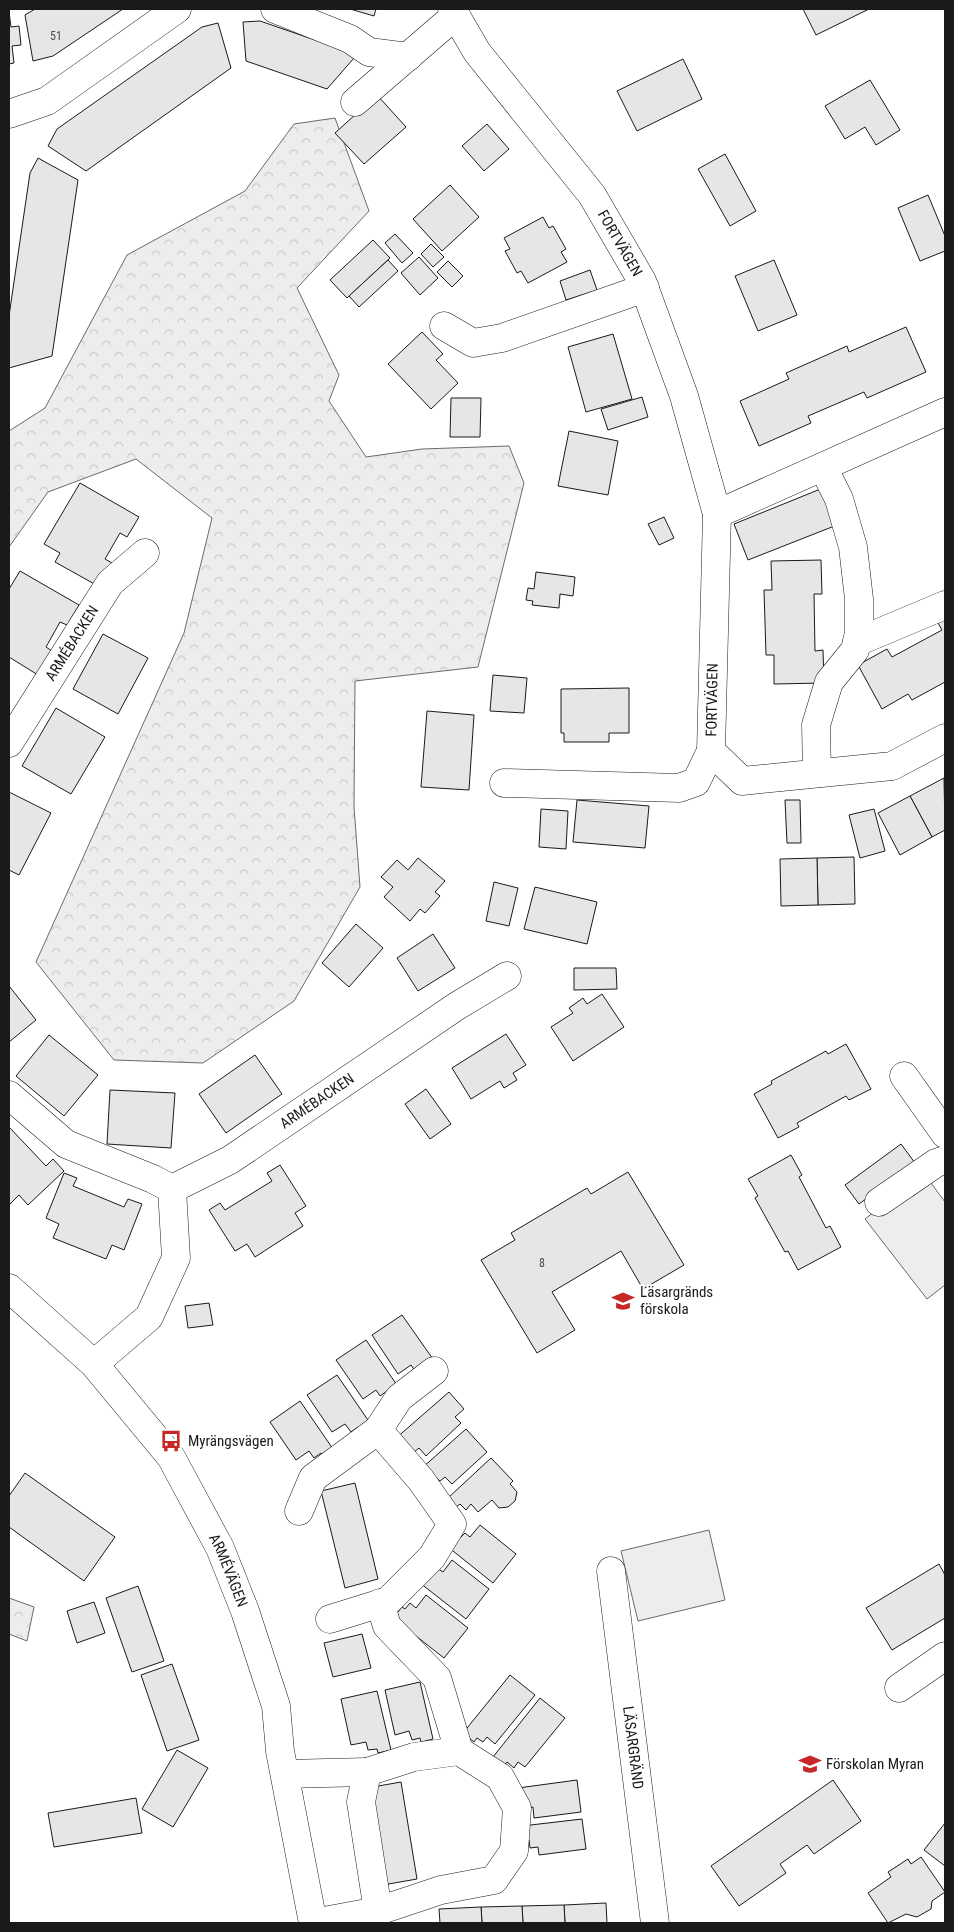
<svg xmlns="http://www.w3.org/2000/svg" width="954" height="1932" viewBox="0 0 954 1932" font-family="'Roboto Condensed',sans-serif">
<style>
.forest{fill:url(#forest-crowns);stroke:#6a6a6a}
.built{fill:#ededed;stroke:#6a6a6a}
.building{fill:#e6e6e6;stroke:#1a1a1a}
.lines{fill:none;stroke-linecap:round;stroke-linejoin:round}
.minor-casing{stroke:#1a1a1a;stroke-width:29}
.minor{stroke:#fff;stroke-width:28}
.labels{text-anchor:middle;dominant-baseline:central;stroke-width:4;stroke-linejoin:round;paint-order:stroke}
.number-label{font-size:12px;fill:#4d4d4d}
.street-label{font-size:15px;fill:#1a1a1a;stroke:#fff}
.poi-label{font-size:15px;fill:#1a1a1a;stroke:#fff;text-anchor:start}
</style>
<defs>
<pattern id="forest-crowns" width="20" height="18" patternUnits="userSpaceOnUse" patternTransform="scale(1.25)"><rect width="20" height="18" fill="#ededed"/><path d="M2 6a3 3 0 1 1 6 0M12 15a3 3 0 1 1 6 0" fill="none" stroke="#cbcbcb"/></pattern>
</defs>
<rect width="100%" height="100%" fill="#fff"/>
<g class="forest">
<path d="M335,118L369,211L297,288L339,375L329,401L366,457L422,449L509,446L524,483L478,667L355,681L354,807L360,887L294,1001L203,1063L114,1060L36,962L184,633L212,518L136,459L48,492L9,547V431L45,408L127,255L245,191L294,124Z"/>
<path d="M9,1598L34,1607L27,1641L9,1634Z"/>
</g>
<g class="built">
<path d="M931,1183L945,1202V1285L927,1299L865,1219L906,1187L913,1196Z"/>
<path d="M709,1530L725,1600L638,1621L621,1551Z"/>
</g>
<g class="building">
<path d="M35,9H123L53,56L33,61L25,15Z"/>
<path d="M350,9H376L374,16Z"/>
<path d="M803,9H869L816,35Z"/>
<path d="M9,12L11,27L19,26L21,45L12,46L14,63L9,64Z"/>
<path d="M260,21L341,49L354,58L327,89L246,61L243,22Z"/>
<path d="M218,23L231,68L86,171L48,146L57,129L202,27Z"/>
<path d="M683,59L702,99L637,131L617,91Z"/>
<path d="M870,80L900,130L876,145L865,127L845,139L825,106Z"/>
<path d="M377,95L406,127L364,164L335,133Z"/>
<path d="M487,124L509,149L484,171L462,146Z"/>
<path d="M725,154L756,211L730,226L698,169Z"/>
<path d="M38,158L78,180L52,356L9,368V316L30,173Z"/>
<path d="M450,185L479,217L442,251L413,219Z"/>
<path d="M928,195L945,236V251L920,261L898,208Z"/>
<path d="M543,217L549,228L553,226L566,249L561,252L567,262L528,283L521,271L517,273L505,251L510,249L504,238Z"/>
<path d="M395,234L413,253L402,263L385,243Z"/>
<path d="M373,240L390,258L347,298L330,280Z"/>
<path d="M431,244L444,257L433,267L421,254Z"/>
<path d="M419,257L438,278L420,295L401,273Z"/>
<path d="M388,260L398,271L359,307L349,296Z"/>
<path d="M774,260L797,315L758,331L735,276Z"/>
<path d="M448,261L463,276L452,287L437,272Z"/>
<path d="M590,270L597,290L566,300L560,281Z"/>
<path d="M906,327L926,372L867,398L864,392L808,416L811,423L759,446L740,401L789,379L786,373L847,346L849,352Z"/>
<path d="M422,332L443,354L436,360L458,383L431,409L388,364Z"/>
<path d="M613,334L632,399L586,412L568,347Z"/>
<path d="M642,397L648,417L608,430L601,409Z"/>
<path d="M451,398H481L480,437H450Z"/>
<path d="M569,431L618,441L608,495L558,486Z"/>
<path d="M80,483L139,517L127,537L120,533L105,559L112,563L98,586L55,562L60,553L44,544Z"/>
<path d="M823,488L837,525L748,560L734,524Z"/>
<path d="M664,517L674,538L659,545L648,524Z"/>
<path d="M821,560L822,594H814L815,651L823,650L824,683L774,684V655H766L764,590H772L771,561Z"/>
<path d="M20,571L79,605L67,625L60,622L46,647L52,651L38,675L9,657V589Z"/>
<path d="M536,572L575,577L573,596L560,594L559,608L532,605L533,601L526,600L528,588L534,589Z"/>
<path d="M945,619V682L912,700L908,694L882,709L858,665L887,649L892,657L942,630L938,623Z"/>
<path d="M103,634L148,658L118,714L73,689Z"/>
<path d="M493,675L527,678L524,713L490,711Z"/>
<path d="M629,688V733H609V742H564V733H561V689Z"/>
<path d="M56,708L105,737L71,794L22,766Z"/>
<path d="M427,711L474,715L469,790L421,787Z"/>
<path d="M944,778L945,830L932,837L910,796Z"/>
<path d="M9,792L51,813L19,875L9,870Z"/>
<path d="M910,796L932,837L900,855L878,813Z"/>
<path d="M577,800L649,806L645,848L573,842Z"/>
<path d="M785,800H800L801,843H787Z"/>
<path d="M541,809L568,811L566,849L539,847Z"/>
<path d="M874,809L885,851L860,858L849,815Z"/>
<path d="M854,857L855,904L818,905L817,858Z"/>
<path d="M418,858L445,881L435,892L440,896L425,913L420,909L410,921L384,897L393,887L381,877L397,860L408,870Z"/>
<path d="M817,858L818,905L781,906L780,859Z"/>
<path d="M494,882L518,888L509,926L486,921Z"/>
<path d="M535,887L597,902L587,944L524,929Z"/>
<path d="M356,924L383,948L349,987L322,963Z"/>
<path d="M433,934L455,968L418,991L397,958Z"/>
<path d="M574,968H616L617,989L574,990Z"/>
<path d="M9,986L36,1020L9,1042Z"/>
<path d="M602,994L624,1027L573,1061L551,1027L573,1013L569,1008L583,998L587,1004Z"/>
<path d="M506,1034L526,1065L513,1073L517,1080L504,1088L500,1081L471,1099L452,1068Z"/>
<path d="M49,1035L98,1075L64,1116L16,1076Z"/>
<path d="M846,1044L871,1089L849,1100L846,1096L797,1123L799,1127L778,1138L754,1094L772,1084L771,1081L826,1051L828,1054Z"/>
<path d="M255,1055L282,1094L226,1133L199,1094Z"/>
<path d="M426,1089L451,1124L430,1139L405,1104Z"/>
<path d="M110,1090L175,1093L171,1148L107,1144Z"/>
<path d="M9,1127L46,1166L53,1159L64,1171L28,1205L19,1195L9,1205Z"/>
<path d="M901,1144L915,1163L859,1204L845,1185Z"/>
<path d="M791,1155L802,1175L799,1177L826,1228L830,1226L841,1247L798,1270L788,1251L785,1252L755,1198L758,1196L748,1179Z"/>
<path d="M280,1165L306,1206L295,1213L303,1226L255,1257L247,1244L235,1251L209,1210L220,1203L225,1210L272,1181L267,1173Z"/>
<path d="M628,1172L684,1265L643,1289L621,1251L552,1292L575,1330L537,1353L481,1260L515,1240L511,1233L587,1188L591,1194Z"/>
<path d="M64,1173L77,1178L73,1186L124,1207L128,1199L142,1204L124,1250L112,1245L106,1259L53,1238L59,1224L46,1218Z"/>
<path d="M209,1303L213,1325L188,1328L185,1306Z"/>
<path d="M402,1315L435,1362L415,1371L411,1365L398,1374L372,1335Z"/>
<path d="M366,1340L399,1388L389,1395L387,1391L380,1396L376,1390L363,1399L336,1360Z"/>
<path d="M337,1375L370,1423L360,1430L358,1427L351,1432L345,1424L332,1432L307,1395Z"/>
<path d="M449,1392L464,1409L455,1417L461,1423L426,1456L419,1448L413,1453L395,1439Z"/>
<path d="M300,1401L333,1449L323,1456L321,1453L314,1458L309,1451L296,1460L270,1422Z"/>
<path d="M466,1429L487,1452L452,1484L445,1477L440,1481L422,1468Z"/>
<path d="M491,1458L513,1481L510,1484L517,1492L515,1501L508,1507L499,1508L492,1500L478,1512L471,1504L466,1510L460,1504L456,1507L448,1498Z"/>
<path d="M25,1473L115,1537L84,1581L9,1527V1496Z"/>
<path d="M355,1483L378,1579L345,1588L321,1491Z"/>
<path d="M480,1525L516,1554L493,1583L448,1547L456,1536L459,1539L465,1533L470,1537Z"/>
<path d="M452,1560L489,1589L466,1619L420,1583L437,1568L443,1572Z"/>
<path d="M939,1564L945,1575V1618L892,1650L866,1608Z"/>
<path d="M138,1586L164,1661L132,1672L106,1598Z"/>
<path d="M426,1595L468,1628L444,1658L393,1618L402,1607L405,1609L410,1603L416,1608Z"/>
<path d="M94,1602L105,1633L77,1643L67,1611Z"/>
<path d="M362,1634L371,1668L333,1677L324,1643Z"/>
<path d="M172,1664L199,1740L167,1751L141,1675Z"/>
<path d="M510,1675L535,1695L495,1744L487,1737L483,1742L477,1738L474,1742L463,1733Z"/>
<path d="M420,1682L433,1739L421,1742L420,1738L412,1740L409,1731L395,1735L385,1690Z"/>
<path d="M377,1691L391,1750L378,1753L377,1749L368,1750L366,1742L351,1745L341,1699Z"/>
<path d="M540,1698L565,1718L525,1767L518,1762L514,1768L507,1762L504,1766L493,1757Z"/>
<path d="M177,1750L208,1768L173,1827L142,1809Z"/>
<path d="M577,1780L581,1812L534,1818L533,1807L523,1809L518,1788Z"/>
<path d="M833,1780L861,1821L814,1854L807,1845L780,1864L786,1873L739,1906L711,1866Z"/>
<path d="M401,1782L417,1879L383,1885L367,1788Z"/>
<path d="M136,1798L142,1833L54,1847L48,1813Z"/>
<path d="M582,1819L586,1849L539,1855L538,1847L530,1848L529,1840H524L522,1826Z"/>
<path d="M945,1823V1866L924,1850Z"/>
<path d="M921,1857L945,1892L932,1901L931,1909L917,1917L906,1914L888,1923L868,1893L891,1877L888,1872L908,1859L911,1864Z"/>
<path d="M606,1903L607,1923H565L564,1905Z"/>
<path d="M564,1905L565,1923H523L522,1906Z"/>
<path d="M522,1906L523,1923H482L481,1907Z"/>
<path d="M481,1907L482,1923H440L439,1909Z"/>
</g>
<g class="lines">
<g class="minor-casing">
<g id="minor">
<path d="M275,9L350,39L369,52L408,57"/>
<path id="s1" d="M452,9L477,52L592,195L642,281L684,396L717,514L711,751L742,781L892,766L945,738"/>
<path d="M355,102L456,15"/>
<path d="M9,114L47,101L177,9"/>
<path d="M444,326L473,343L502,338L645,288"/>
<path d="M717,514L945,412"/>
<path d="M857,642L945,605"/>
<path id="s2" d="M9,743L110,583L145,553"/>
<path d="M817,773L816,725L829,682L855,650L859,633V599L853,547L839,499L823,467"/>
<path d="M504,783L679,788L696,782L711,751"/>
<path d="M904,1076L945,1134"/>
<path d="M9,1095L66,1144L153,1179L172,1189L176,1258L149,1317L94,1364"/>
<path id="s3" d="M172,1189L230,1160L457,1006L507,976"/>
<path d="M879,1202L936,1163L945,1160"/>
<path id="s4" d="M9,1288L94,1364L171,1457L220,1548L245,1611L276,1706L280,1751L313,1923"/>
<path d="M378,1430L399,1398L434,1371"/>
<path d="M299,1511L313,1478L378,1430L421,1480L452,1524L432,1557L388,1601L330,1619"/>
<path id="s5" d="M611,1571L655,1923"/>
<path d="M380,1603L387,1626L437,1678L459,1751"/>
<path d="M899,1688L945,1656"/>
<path d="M285,1774L367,1772"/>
<path d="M313,1923L378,1911L361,1802L367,1772L414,1757L459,1751L500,1777L517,1808L514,1851L494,1880L441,1890L378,1911"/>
</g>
</g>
<use href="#minor" class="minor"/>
</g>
<defs>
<g id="school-bare" transform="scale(1.725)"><path d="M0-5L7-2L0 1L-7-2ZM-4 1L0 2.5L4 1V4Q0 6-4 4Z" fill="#c62828" stroke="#fff" stroke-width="2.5" paint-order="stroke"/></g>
<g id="bus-bare" transform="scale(1.725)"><path d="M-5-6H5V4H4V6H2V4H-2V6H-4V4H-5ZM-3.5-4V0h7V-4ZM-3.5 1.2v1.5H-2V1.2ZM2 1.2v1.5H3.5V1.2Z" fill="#c62828" stroke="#fff" stroke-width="2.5" paint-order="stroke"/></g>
</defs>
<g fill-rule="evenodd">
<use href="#school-bare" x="623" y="1301"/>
<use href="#bus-bare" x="171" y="1441"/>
<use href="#school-bare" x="810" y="1764"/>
</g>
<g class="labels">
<g class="number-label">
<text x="56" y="36">51</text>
<text x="542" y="1263">8</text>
</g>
<g class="street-label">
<text stroke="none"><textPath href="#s1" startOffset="289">FORTVÄGEN</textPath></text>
<text stroke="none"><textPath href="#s2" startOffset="118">ARMÉBACKEN</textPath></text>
<text transform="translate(712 700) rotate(-89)">FORTVÄGEN</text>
<text stroke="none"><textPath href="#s3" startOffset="170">ARMÉBACKEN</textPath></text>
<text stroke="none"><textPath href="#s4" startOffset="362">ARMÉVÄGEN</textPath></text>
<text stroke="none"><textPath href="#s5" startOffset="178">LÄSARGRÄND</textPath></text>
</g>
<g class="poi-label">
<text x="640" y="1292">Läsargränds<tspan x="640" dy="17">förskola</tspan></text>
<text x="188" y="1441">Myrängsvägen</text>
<text x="826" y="1764">Förskolan Myran</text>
</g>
</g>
<rect width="954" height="1932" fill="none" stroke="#1a1a1a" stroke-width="20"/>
</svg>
